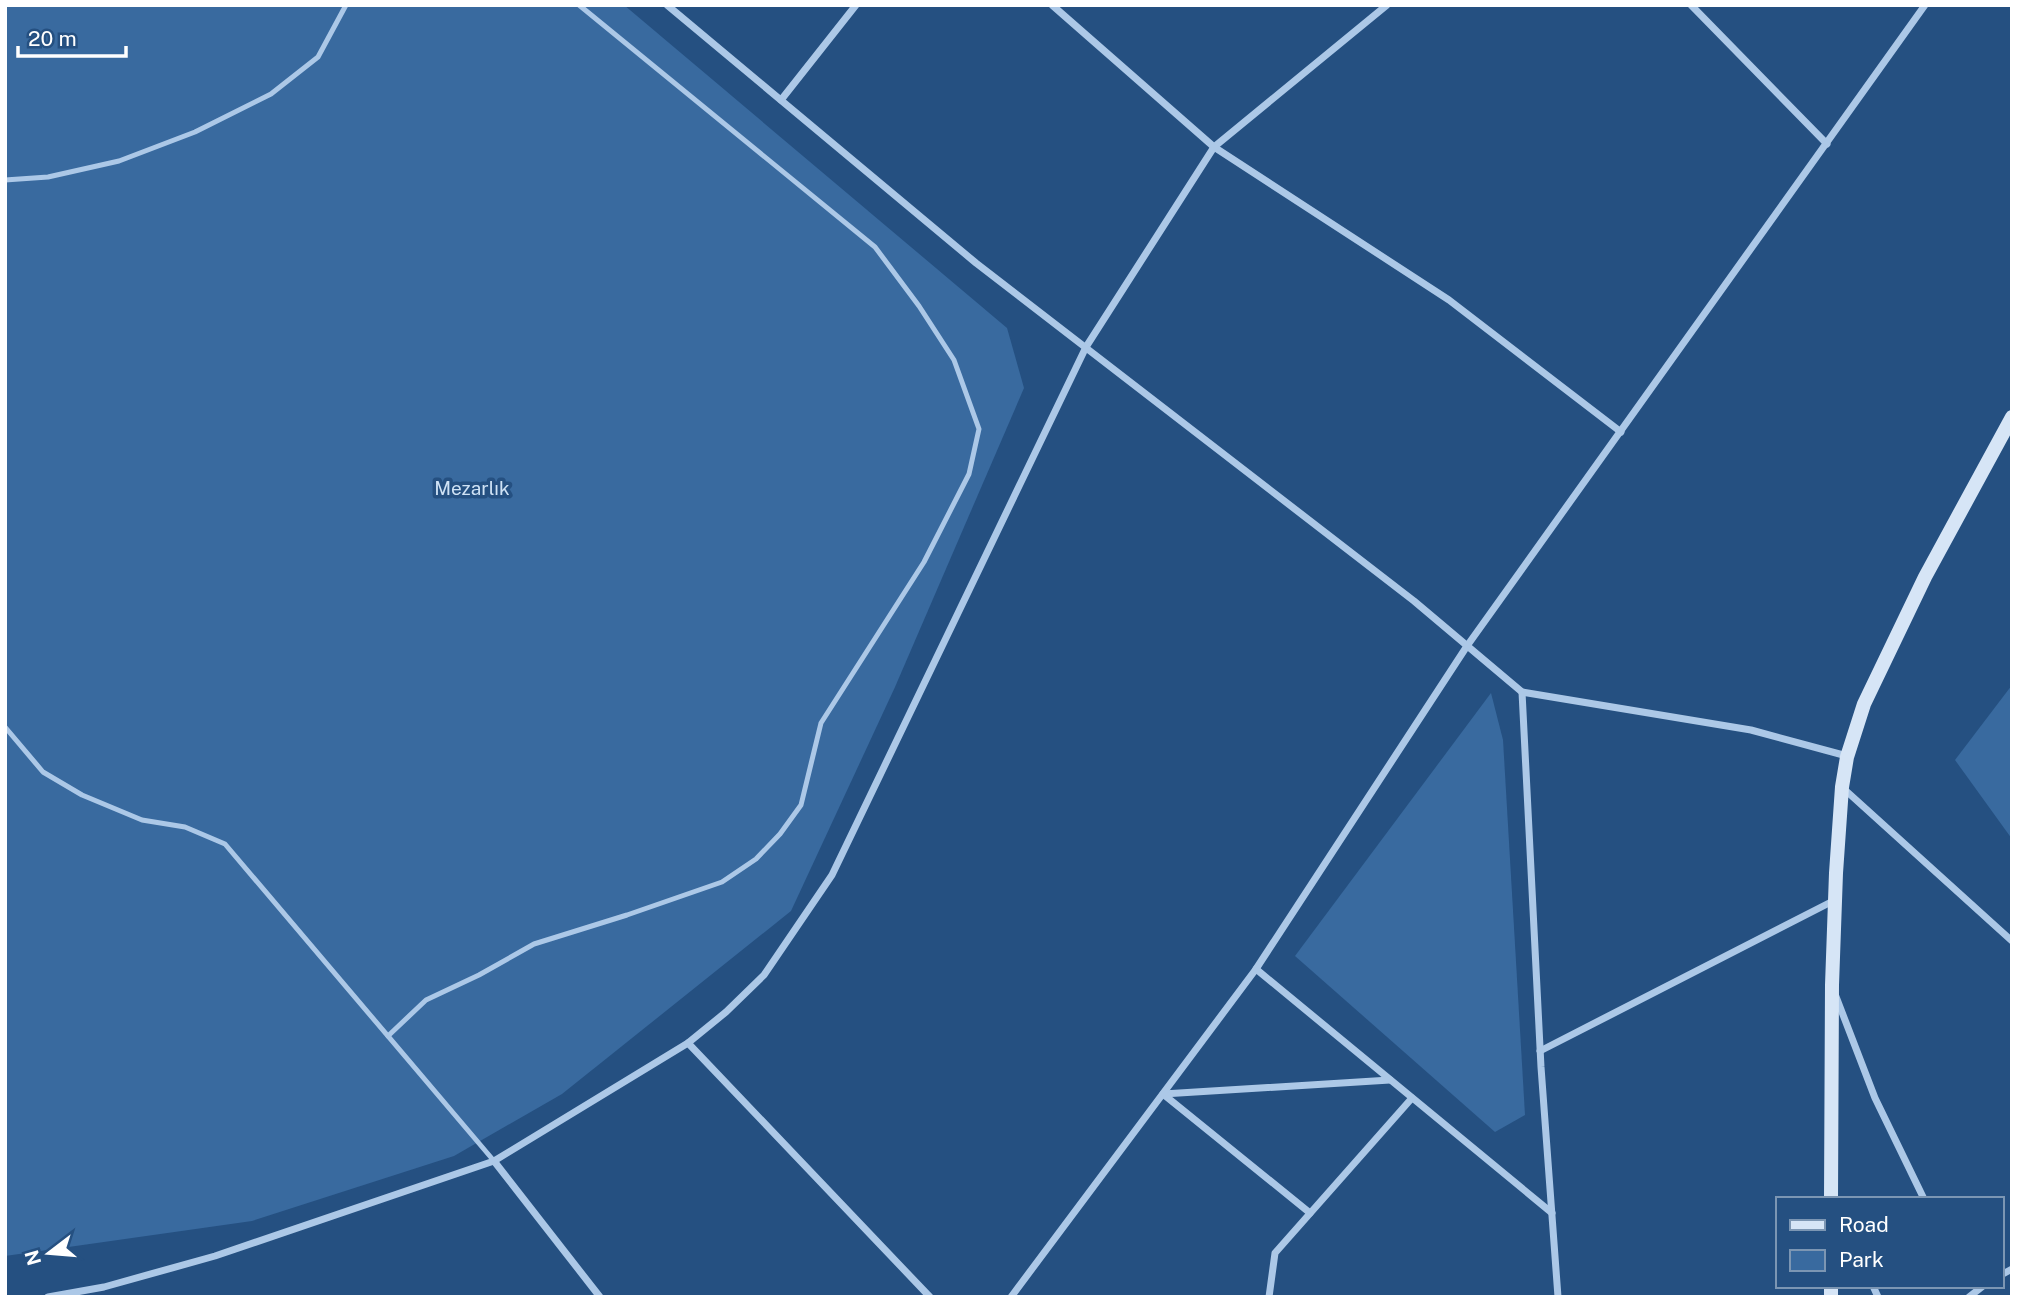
<svg xmlns="http://www.w3.org/2000/svg" width="2017" height="1302" viewBox="0 0 2017 1302" font-family="'Public Sans',sans-serif">
<style>
.green{fill:#396a9f}
.lines{fill:none;stroke-linecap:round;stroke-linejoin:round}
.lane{stroke:#acc8e7;stroke-width:5}
.street{stroke:#acc8e7;stroke-width:7}
.secondary{stroke:#d6e5f6;stroke-width:14}
.labels{text-anchor:middle;dominant-baseline:central;stroke-width:7;stroke-linejoin:round;paint-order:stroke}
.park-label{font-size:19px;fill:#cfe2f5;stroke:#255081}
</style>
<rect width="100%" height="100%" fill="#255081"/>
<g class="green">
<path d="M5,5H624L1007,328L1024,388L895,687L791,911L562,1094L454,1156L252,1221L5,1256Z"/>
<path d="M2012,685V839L1955,760Z"/>
<path d="M1491,693L1503,740L1525,1115L1495,1132L1295,956Z"/>
</g>
<g class="lines">
<g class="lane">
<path d="M5,180L48,177L119,161L195,132L271,94L318,57L346,5"/>
<path d="M5,727L43,772L82,795L142,820L185,827L225,844L494,1161"/>
<path d="M388,1036L426,1000L479,975L534,944L627,915L722,882L756,859L780,834L801,805L821,723L924,562L969,474L979,429L954,360L919,306L875,247L579,5"/>
</g>
<g class="street">
<path d="M667,5L976,263L1414,601L1522,692L1751,730L1847,756"/>
<path d="M1052,5L1214,147L1449,300L1621,432"/>
<path d="M1691,5L1827,144"/>
<path d="M781,100L856,5"/>
<path d="M1522,692L1541,1067L1558,1297"/>
<path d="M1844,789L2012,941"/>
<path d="M1256,969L1552,1213"/>
<path d="M1835,994L1875,1098L1924,1199"/>
<path d="M688,1043L930,1297"/>
<path d="M1540,1051L1835,900"/>
<path d="M494,1161L600,1297"/>
<path d="M1310,1213L1163,1094L1390,1080"/>
<path d="M2001,1275L2012,1269"/>
<path d="M1873,1286L1878,1297"/>
<path d="M48,1297L104,1287L215,1256L494,1161L688,1043L726,1012L764,975L832,875L1086,347L1214,147L1387,5"/>
<path d="M1011,1297L1256,969L1467,646L1925,5"/>
<path d="M1269,1297L1275,1253L1412,1098"/>
<path d="M1969,1297L1983,1286"/>
</g>
<g class="secondary">
<path d="M1831,1199L1832,985L1836,873L1842,787L1847,757L1864,704L1925,577L2012,417"/>
<path d="M1831,1286V1297"/>
</g>
</g>
<g class="labels">
<g class="park-label">
<text x="472" y="488">Mezarlık</text>
</g>
</g>
<rect width="2017" height="1302" fill="none" stroke="#ffffff" stroke-width="14"/>
<rect x="1776" y="1197" width="228" height="91" fill="#255081" stroke="#7c96b3" stroke-width="2"/>
<rect x="1790" y="1220" width="35" height="10" fill="#d6e5f6" stroke="#7c96b3" stroke-width="2"/>
<text x="1839" y="1232" font-size="21" fill="#ffffff">Road</text>
<rect x="1790" y="1250" width="35" height="21" fill="#396a9f" stroke="#7c96b3" stroke-width="2"/>
<text x="1839" y="1267" font-size="21" fill="#ffffff">Park</text>
<g transform="translate(49 1253) rotate(254)" stroke="#255081" stroke-width="5" paint-order="stroke">
<path d="M0-5L12 26L0 18L-12 26Z" fill="#ffffff"/>
<text y="-10" font-size="19" font-weight="bold" text-anchor="middle" fill="#ffffff">N</text>
</g>
<path d="M18 46v10h108v-10" fill="none" stroke="#ffffff" stroke-width="3.5"/>
<text x="28" y="46" font-size="21" fill="#ffffff" stroke="#255081" stroke-width="5" paint-order="stroke">20 m</text>
</svg>
